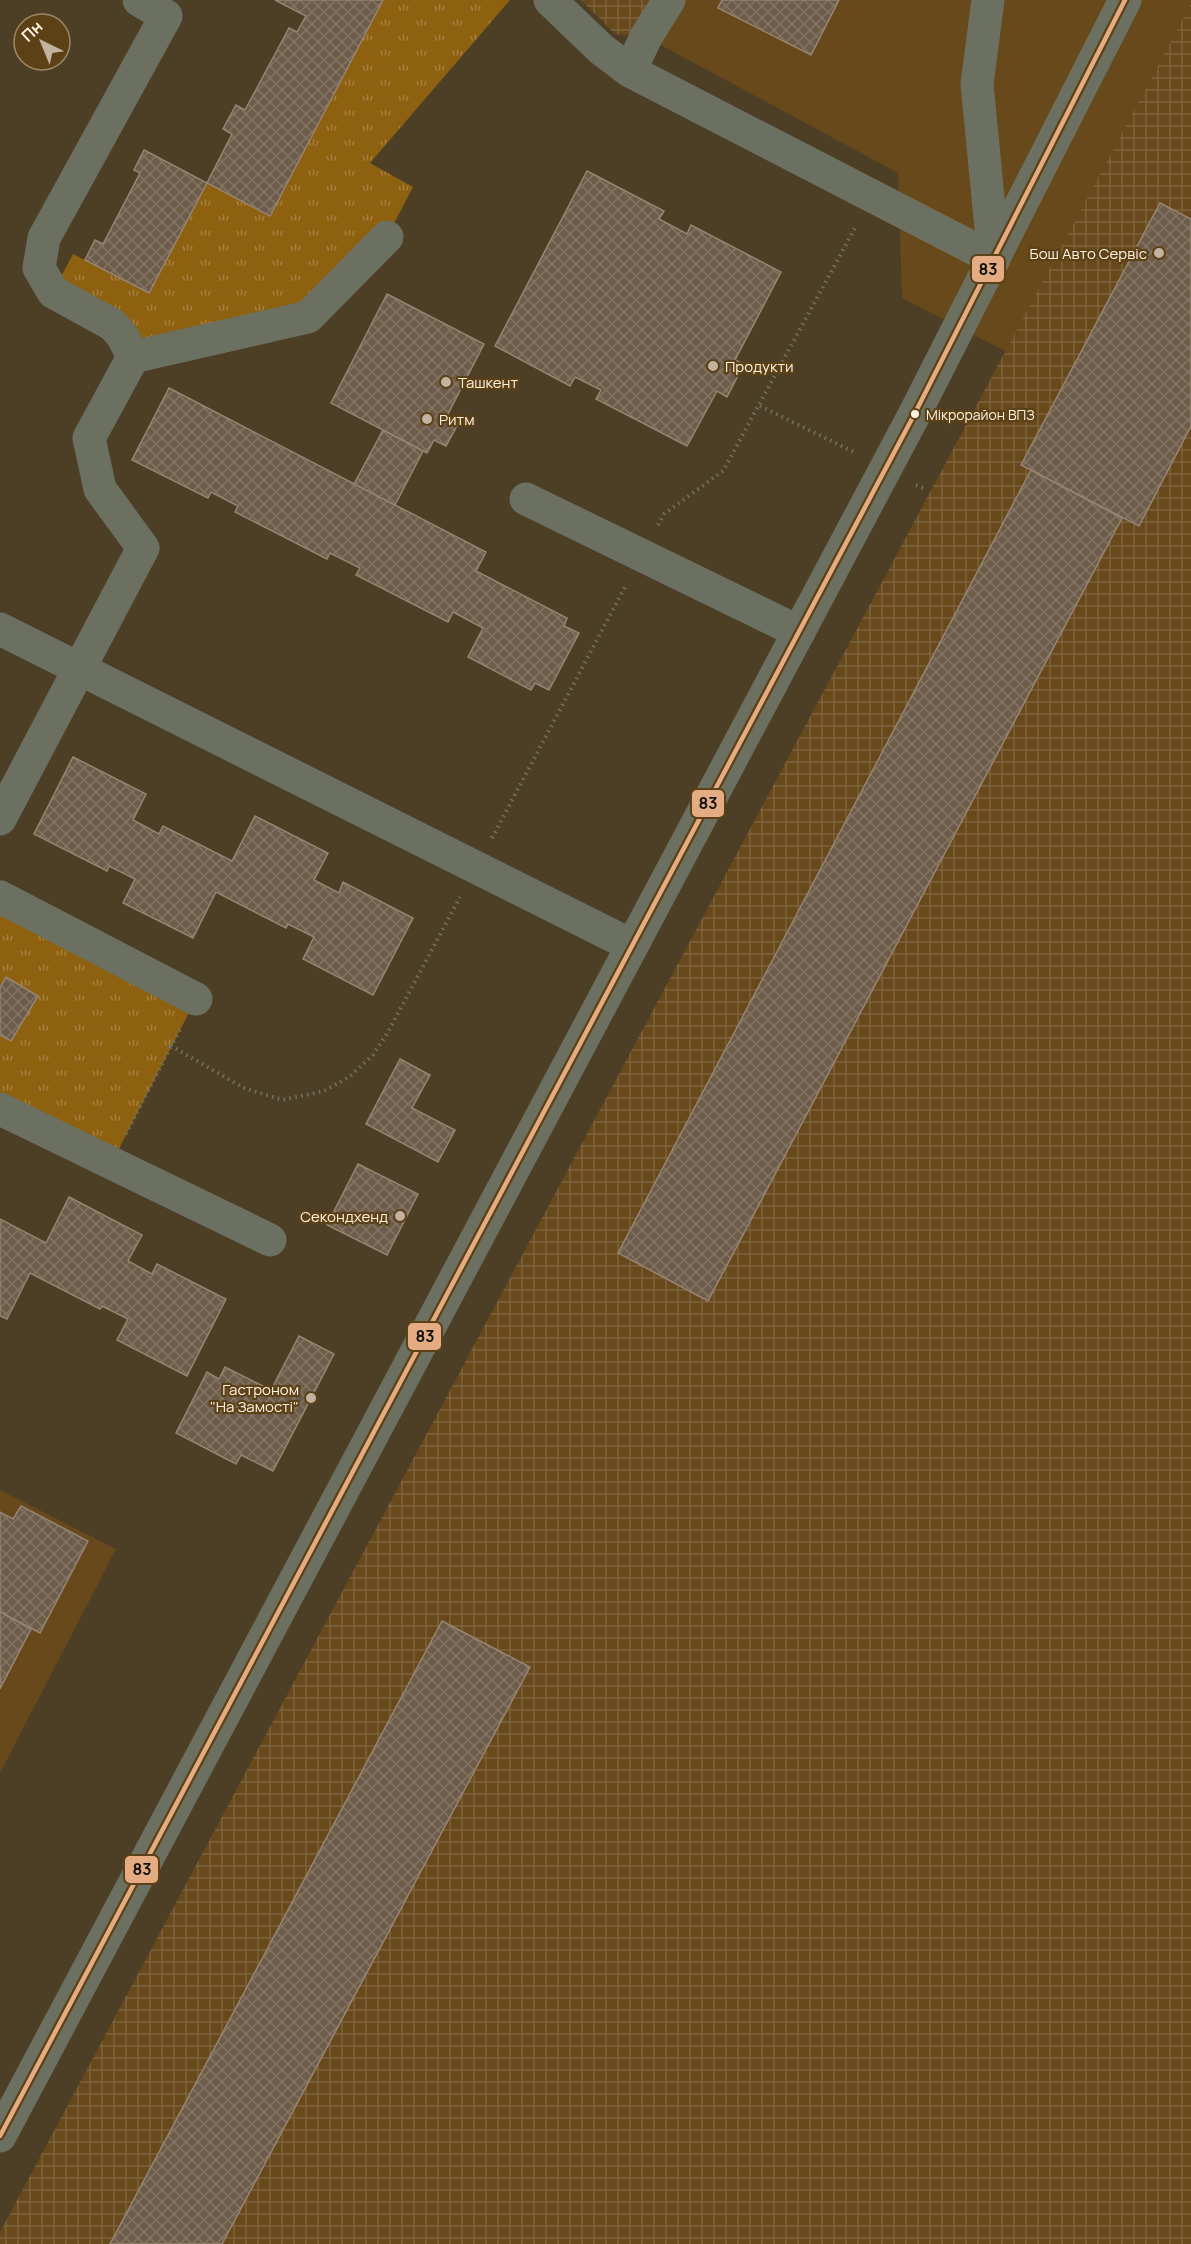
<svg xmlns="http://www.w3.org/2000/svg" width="1191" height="2244" viewBox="0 0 1191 2244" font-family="Manrope,sans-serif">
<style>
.built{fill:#67491b}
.industrial{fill:url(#industrial-grid)}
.grass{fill:url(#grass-tufts)}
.building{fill:url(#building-cross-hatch);stroke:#978472;stroke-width:1.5}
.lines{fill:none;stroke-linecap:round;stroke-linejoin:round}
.path{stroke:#727264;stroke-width:4;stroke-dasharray:1.5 4.5;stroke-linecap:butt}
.minor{stroke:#6b7061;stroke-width:33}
.bus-1-casing{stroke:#5d4116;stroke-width:9}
.bus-1{stroke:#e5ac83;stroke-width:4.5}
.poi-dot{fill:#c1b3a0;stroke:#5d4116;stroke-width:2}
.bus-dot{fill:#fff2e1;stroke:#5d4116;stroke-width:2}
.labels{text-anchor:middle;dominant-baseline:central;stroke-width:4.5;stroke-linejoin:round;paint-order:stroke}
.bus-label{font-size:14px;fill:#fff2e1;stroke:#5d4116;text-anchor:start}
.poi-label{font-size:15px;fill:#fff2e1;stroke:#5d4116;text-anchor:end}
.line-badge{stroke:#5d4116;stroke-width:2}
.pale-badge-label{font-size:16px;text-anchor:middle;font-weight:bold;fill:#111}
</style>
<defs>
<pattern id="industrial-grid" width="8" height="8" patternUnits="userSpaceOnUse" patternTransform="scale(1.5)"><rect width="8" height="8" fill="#67491b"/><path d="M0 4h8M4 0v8" fill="none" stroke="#7e643c"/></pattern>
<pattern id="grass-tufts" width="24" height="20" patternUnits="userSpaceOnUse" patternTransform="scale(1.5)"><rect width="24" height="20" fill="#8e6110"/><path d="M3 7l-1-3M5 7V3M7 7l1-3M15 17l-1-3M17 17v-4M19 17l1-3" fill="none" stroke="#a5803e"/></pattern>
<pattern id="building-cross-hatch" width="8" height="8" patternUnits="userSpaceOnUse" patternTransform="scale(1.5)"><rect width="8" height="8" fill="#6d5c4a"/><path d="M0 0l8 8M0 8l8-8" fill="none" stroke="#837464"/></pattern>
</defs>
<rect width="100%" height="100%" fill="#4d3e26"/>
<g class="built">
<path d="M669,0H1191V18L1011,354L902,298L898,173L646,37Z"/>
<path d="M0,1490L116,1549L0,1773Z"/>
</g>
<g class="industrial">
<path d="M581,0H669L646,37L615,34Z"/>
<path d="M1191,4V2244H0V2232Z"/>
</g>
<g class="grass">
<path d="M383,0H510L370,163L413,187L387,237L308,317L133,357L53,292L73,254L149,293L207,183L270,216Z"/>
<path d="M0,897L196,999L111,1164L0,1109Z"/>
</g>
<g class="building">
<path d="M275,0H383L270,216L207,183L232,134L223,129L236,105L245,110L289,28L297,32L306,16Z"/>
<path d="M722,0H839L811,55L718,8Z"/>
<path d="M144,150L207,183L149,293L85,260L95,240L103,244L140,173L134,170Z"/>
<path d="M587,171L664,211L659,219L687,234L691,225L781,272L735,360L744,364L727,397L717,391L687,446L596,399L601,390L575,377L570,386L495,346Z"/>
<path d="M1160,203L1191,219V426L1139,526L1021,465Z"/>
<path d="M387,294L484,344L447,416L459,422L446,446L434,440L427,453L331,403Z"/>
<path d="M169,388L486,552L476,571L567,618L564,626L579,633L549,690L535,683L531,690L468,657L483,628L453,612L448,622L356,575L360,568L330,553L327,559L235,512L238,506L211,492L208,498L132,460Z"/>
<path d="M383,430L423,451L395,505L354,484Z"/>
<path d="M1031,470L1122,518L708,1301L618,1253Z"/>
<path d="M73,757L146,794L133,820L159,834L163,826L232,861L255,816L328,853L314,880L339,893L343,882L413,918L373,995L303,959L314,937L288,924L286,928L216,892L193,938L123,903L135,879L109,866L107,871L34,834Z"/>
<path d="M6,977L38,996L11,1041L0,1035V988Z"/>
<path d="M400,1059L430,1075L412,1108L455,1130L438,1162L366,1124Z"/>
<path d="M358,1164L418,1194L387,1255L327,1225Z"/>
<path d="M69,1197L142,1235L128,1261L152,1274L157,1264L226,1299L187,1376L117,1340L128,1319L102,1306L100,1309L30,1273L7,1319L0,1316V1219L46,1243Z"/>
<path d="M299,1336L334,1354L273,1471L241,1455L236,1464L176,1433L207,1372L219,1379L225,1367L271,1390Z"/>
<path d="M21,1506L88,1541L40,1633L0,1612V1512L13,1519Z"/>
<path d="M0,1612L31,1629L0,1689Z"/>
<path d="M442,1621L530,1667L222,2244H110Z"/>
</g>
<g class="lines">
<g class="path">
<path d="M760,406L854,452"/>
<path d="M916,485L925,489"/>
<path d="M658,525L664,514L723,471L856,226"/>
<path d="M492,838L626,585"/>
<path d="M180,1030L171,1046L244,1088L283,1100L324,1091L349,1077L373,1055L388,1032L460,897"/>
<path d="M126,1134L171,1046"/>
</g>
<g class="minor">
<path d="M550,0L601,49L630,71L994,259"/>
<path d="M988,0L977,84L994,259"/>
<path d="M630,71L646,37L669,0"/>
<path d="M133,357L123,337L113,325L53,292L39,268L44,238L166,16L139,0"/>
<path d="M526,499L799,632"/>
<path d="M0,629L631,945"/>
<path d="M0,819L143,548L100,489L89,438L133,357L308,317L387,237"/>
<path d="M0,897L196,999"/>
<path d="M0,1109L270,1240"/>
<path d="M0,2136L914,415L1125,0"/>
</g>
<g class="bus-1-casing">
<path id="bus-1" d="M0,2136L914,415L1125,0"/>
</g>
<use href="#bus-1" class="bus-1"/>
</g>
<g class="poi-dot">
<circle cx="1159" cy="253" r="6"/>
<circle cx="713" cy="366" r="6"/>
<circle cx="446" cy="382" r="6"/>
<circle cx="427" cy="419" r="6"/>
<circle cx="400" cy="1216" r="6"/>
<circle cx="311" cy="1398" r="6"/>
</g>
<circle class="bus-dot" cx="915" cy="414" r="5"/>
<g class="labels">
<g class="bus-label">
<text x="926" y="414">Мікрорайон ВПЗ</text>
</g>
<g class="poi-label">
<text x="1147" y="253">Бош Авто Сервіс</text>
<text x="725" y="366" text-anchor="start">Продукти</text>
<text x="458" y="382" text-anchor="start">Ташкент</text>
<text x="439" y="419" text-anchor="start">Ритм</text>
<text x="388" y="1216">Секондхенд</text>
<text x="299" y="1389">Гастроном<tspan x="299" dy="17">"На Замості"</tspan></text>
</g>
</g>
<g class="line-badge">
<rect x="971" y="255" width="34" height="28" rx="6" fill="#e5ac83"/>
<rect x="691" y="789" width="34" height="29" rx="6" fill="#e5ac83"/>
<rect x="407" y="1322" width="35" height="29" rx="6" fill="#e5ac83"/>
<rect x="124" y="1855" width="35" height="29" rx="6" fill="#e5ac83"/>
</g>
<g class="pale-badge-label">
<text x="988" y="275">83</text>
<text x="708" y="809">83</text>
<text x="425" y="1342">83</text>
<text x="142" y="1875">83</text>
</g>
<g transform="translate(42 42) rotate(317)"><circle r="28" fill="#5d4116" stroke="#9e8867" stroke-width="1.5"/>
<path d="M0-4.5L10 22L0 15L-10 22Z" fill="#c1b3a0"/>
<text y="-9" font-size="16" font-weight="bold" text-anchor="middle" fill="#fff2e1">Пн</text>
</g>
</svg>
